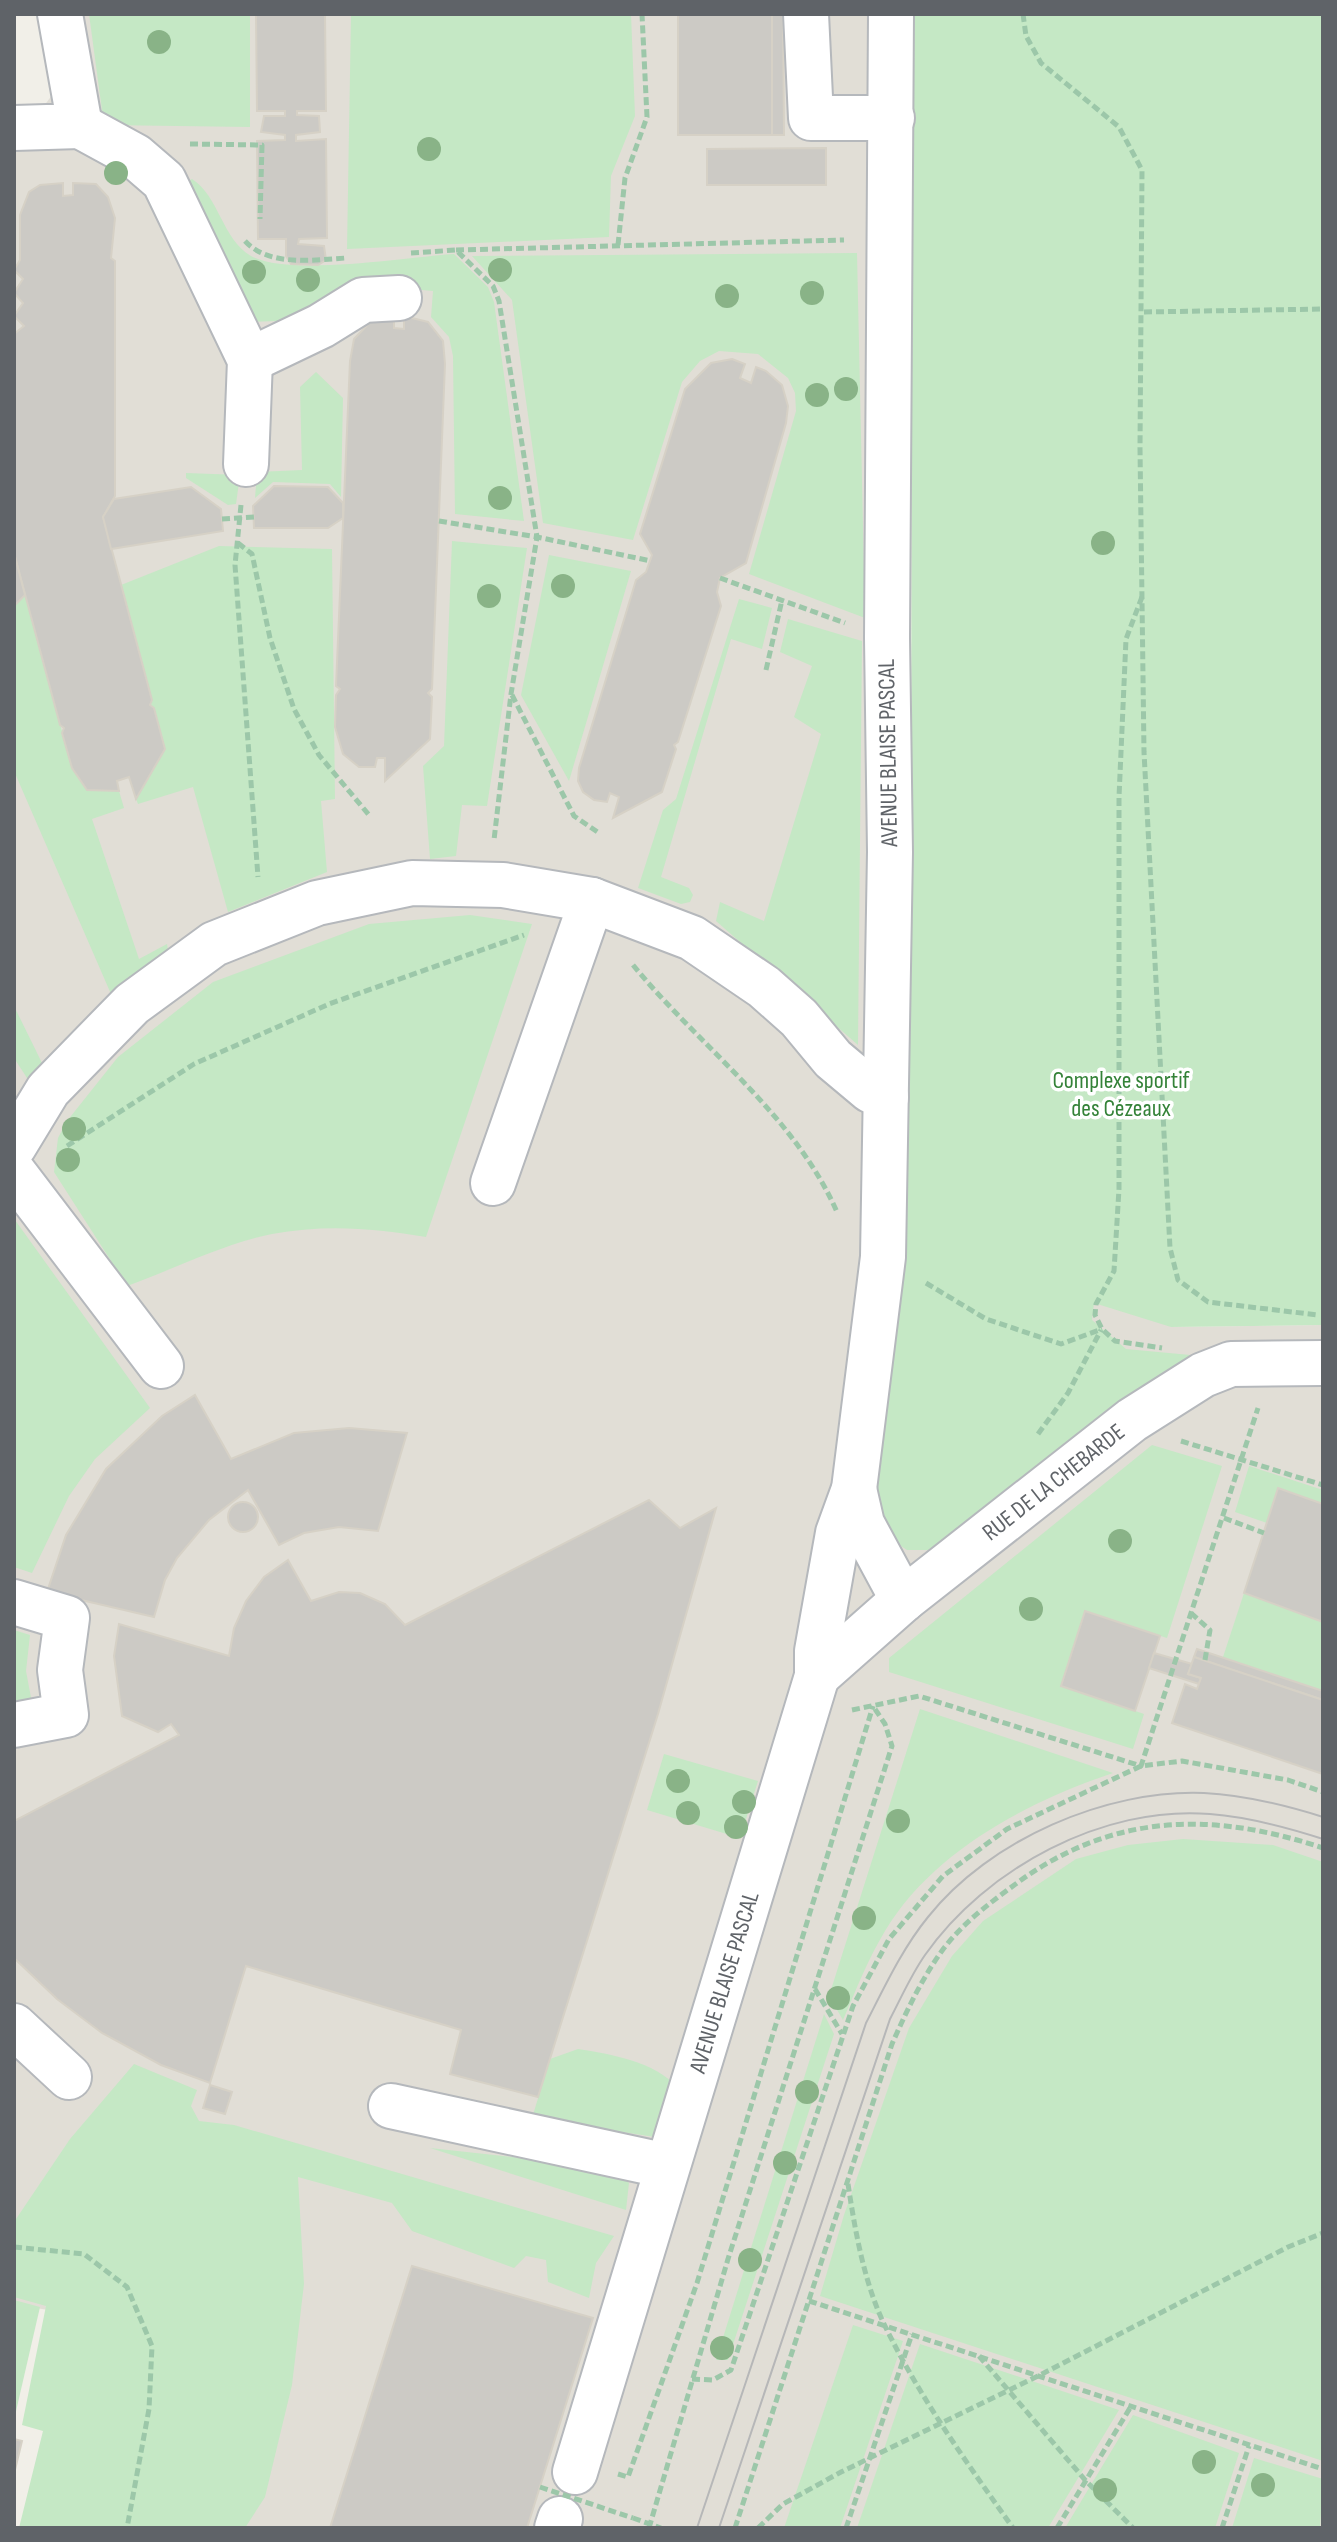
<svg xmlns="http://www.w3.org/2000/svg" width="1337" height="2542" viewBox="0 0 1337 2542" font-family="'Sofia Sans Condensed',sans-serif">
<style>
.education{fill:#e1ded6}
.green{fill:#c5e8c5}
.building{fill:#cccac5;stroke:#d6d1c6;stroke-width:2}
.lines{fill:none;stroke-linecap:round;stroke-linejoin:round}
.minor-casing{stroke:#b5b8bc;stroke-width:48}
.path{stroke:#9cc7a9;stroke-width:5;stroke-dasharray:8 4;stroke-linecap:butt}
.minor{stroke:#fff;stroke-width:44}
.tram{stroke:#b6b7b8;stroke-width:2}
.path-bridge{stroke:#9cc7a9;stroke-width:5;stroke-dasharray:8 4;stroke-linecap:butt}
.tree{fill:#89b387}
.labels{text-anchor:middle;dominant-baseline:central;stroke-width:7;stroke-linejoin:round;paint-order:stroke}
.street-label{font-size:24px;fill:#5f6368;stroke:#fff}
.park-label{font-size:24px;fill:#348238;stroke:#fff}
</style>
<rect width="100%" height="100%" fill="#f1efe8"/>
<path class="education" d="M47,14H891L890,852L922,983L1171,1327L1323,1325V2528H158L225,2335L14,2305V110L44,106L60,84Z"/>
<g class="green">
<path d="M89,14H250V127L104,125Z"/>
<path d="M351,14H631L635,116L611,176L609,237L347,249Z"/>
<path d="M912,14H1323V1325L1171,1327L1094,1303L1092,1320L1126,1349L1201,1356L935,1550H907L886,1536L874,1488L900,1260L911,1002Z"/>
<path d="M192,179C219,196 222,239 251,256C290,277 407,257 454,254L488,287L494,302L524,521L455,514L453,356L449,337L431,317L433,291L356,284L309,320L246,322L188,181Z"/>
<path d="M857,253L865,618L749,574L796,411L795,393L788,378L758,354L719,351L700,361L682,382L633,540L543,523L512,300L472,256Z"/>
<path d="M316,372L343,398L341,497L330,484L273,482L255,498L257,472L302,470L300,387Z"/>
<path d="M186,473L240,475L236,504L228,505L186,478Z"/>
<path d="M452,541L527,548L487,806L462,805L456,856L430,859L423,766L444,746Z"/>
<path d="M219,546L332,549L335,799L321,801L327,872L228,912L193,787L138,804L136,799L165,749L154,708L150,705L152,700L121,585Z"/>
<path d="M549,555L631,571L569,781L521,695Z"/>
<path d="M25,595L72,768L87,790L119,791L124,808L92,819L139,959L167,944L168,950L111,994L14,771V606Z"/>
<path d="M739,599L772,608L762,649L731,639L661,877L689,888L693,895L690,902L681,904L638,888L663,810L676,799Z"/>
<path d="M788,619L862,641L858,1045L716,921L720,902L764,921L821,734L794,717L812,666L780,652Z"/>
<path d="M470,915L532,924L426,1237C375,1228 324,1224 272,1234C223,1244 174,1269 127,1286L54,1172L58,1138L67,1121L118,1057L213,982L369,924Z"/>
<path d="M14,1006L42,1063L29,1081L14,1058Z"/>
<path d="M15,1220L150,1408L95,1459L69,1496L32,1573L14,1567Z"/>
<path d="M1152,1445L1222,1466L1167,1638L1085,1612L1061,1685L1144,1714L1133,1749L889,1672V1658Z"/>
<path d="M1249,1466L1323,1490V1504L1278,1489L1267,1523L1235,1512Z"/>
<path d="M1244,1593L1323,1619V1691L1223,1657Z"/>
<path d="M14,1630L30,1635L26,1671L32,1703L14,1706Z"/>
<path d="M920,1709L1113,1773C1027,1802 933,1851 885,1931C868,1959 856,1990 843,2020L829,1996Z"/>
<path d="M664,1754L758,1781L740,1838L647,1810Z"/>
<path d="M1183,1839L1273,1845L1323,1862V2461L820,2296L844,2215L909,2028L952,1956L983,1921L1076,1859L1128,1845Z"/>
<path d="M824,2014L834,2034L728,2360H716Z"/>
<path d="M578,2049C611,2054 655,2062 677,2087L661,2138L532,2118L550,2059Z"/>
<path d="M134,2064L197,2090L191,2106L199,2121L234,2125L614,2236L596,2263L589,2298L548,2282L546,2260L526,2256L514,2268L412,2231L392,2203L298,2177L304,2284L292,2385L265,2497L245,2528H19L43,2431L22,2425L46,2306L14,2297V2222L70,2139Z"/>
<path d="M430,2148L612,2168L629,2183L626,2210Z"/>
<path d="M14,2300L40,2307L14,2420Z"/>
<path d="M853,2325L903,2341L840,2528H784Z"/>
<path d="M920,2344L1119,2410L1048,2528H857Z"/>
<path d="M1133,2415L1239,2453L1215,2528H1065Z"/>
<path d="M1254,2458L1323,2479L1320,2528H1232Z"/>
</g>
<g class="building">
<path d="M256,14H325L326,111H297V115L319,116L320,132L296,135V141L326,139L327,238L299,239L298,244L324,246L326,260L318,265L291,264L286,256V239H258L257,141L285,140V135L261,132L264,116H285V111H257Z"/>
<rect x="678" y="14" width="94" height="121"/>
<path d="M772,14H783L784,135H772Z"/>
<path d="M826,148V185H707V149Z"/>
<path d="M63,183V196L73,195V183L96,184L108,197L115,218L111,258L115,261V496L103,517L152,700L150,705L154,708L165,749L136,799L129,777L117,781L119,791L87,790L72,768L62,733L64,728L60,725L14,553V334L24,326L14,316L23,303L14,293L23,279L14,270L20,260V215L29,192L40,185Z"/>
<path d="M394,313V328L404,329V316L428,322L443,341L445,364L432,689L428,693L432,697L430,739L385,781V758H377L375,767H359L343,754L335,727L336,695L340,689L336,686L350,361L354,339L375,317Z"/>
<path d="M732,359L745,364L740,378L751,383L756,367L766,371L782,385L788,406L786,423L746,563L720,578L717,592L721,606L678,742L674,745L676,749L662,792L613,818L619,797L610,793L607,802L594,800L583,792L578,781L579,768L636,580L646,572L652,555L640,534L685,389L711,363Z"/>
<path d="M274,486L328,487L343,503V518L328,528H254L253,506Z"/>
<path d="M191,487L221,509L223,531L111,549L103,517L114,499Z"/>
<path d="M14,553L25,595L14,606Z"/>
<path d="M195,1395L231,1459L294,1433L349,1428L407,1433L378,1531L339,1527L304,1533L279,1545L248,1490L209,1520L177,1558L165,1580L154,1617L47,1592L66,1535L106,1469L162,1416Z"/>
<path d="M1278,1488L1323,1504V1622L1244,1593Z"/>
<path d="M649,1500L680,1528L716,1508L658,1714L538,2097L450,2074L461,2030L246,1966L210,2083L161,2065L102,2033L57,1999L14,1958V1821L179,1735L171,1724L158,1732L122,1716L114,1656L119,1624L229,1656L234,1628L246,1601L264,1577L288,1560L311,1601L339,1592L360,1593L385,1604L405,1625Z"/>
<circle cx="243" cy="1517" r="15"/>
<path d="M1085,1611L1160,1636L1135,1711L1061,1686Z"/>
<path d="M1197,1649L1323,1691V1700L1194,1657Z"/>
<path d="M1154,1653L1192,1664L1188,1674L1201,1678L1199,1684L1149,1668Z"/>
<path d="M1194,1657L1323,1700V1774L1172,1723L1185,1684L1197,1689L1201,1678L1188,1674Z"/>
<path d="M210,2085L232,2092L225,2114L203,2108Z"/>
<path d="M412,2266L593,2318L527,2528H330Z"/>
<path d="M14,2439L22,2441L14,2474Z"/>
</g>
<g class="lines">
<g class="minor-casing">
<g id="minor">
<path d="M806,14L811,118H892"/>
<path d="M80,126L135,156L164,181L250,360L246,464"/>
<path d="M14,128L80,126L60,14"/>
<path d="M250,360L321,326L363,300L399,298"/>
<path d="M14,1146L48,1090L132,1004L214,944L317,903L412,883L503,885L592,900L692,938L764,987L799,1018L833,1059L870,1090L886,1097"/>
<path d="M14,1173L161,1366"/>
<path d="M493,1183L592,900"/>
<path d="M854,1489L862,1524L903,1600"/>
<path d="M14,1602L67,1618L60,1670L66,1715L14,1725"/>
<path id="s1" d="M817,1676L903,1600L1132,1420L1203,1375L1231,1364L1323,1363"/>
<path d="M14,2026L69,2077"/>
<path d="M391,2106L667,2166"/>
<path id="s2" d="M575,2472L817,1676V1651L838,1533L854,1489L883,1257L890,852L887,638L891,14"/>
<path d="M557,2528L560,2519"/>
</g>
</g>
<g class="path">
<path d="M1023,14L1026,36L1041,63L1119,127L1142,170L1140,448L1144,752L1170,1248L1178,1280L1208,1302L1318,1315"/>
<path d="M190,144L262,145L260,219"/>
<path d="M245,241C269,267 314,260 346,258"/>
<path d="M618,245L625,178L647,117L642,14"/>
<path d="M456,250L844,240"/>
<path d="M411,253L456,250L493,286L499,301L537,537L511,694L494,840"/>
<path d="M1144,312L1323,309"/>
<path d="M241,505L235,565L258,877"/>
<path d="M222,519L254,517"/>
<path d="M439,521L537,537L651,561"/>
<path d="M238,543L252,554L270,638L294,709L319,755L369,815"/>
<path d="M720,578L845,623"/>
<path d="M1142,597L1126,639L1119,797V1189L1114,1271L1096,1304L1095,1315L1102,1329L1115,1341L1162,1348"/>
<path d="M766,670L782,600"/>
<path d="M512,695L574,816L599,833"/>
<path d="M633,965C700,1047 794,1114 837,1212"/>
<path d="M67,1146L194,1064L329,1004L524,935"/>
<path d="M926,1283L986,1319L1061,1344L1102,1329"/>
<path d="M1038,1434L1068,1393L1101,1330"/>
<path d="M1181,1441L1323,1485"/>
<path d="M1224,1518L1264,1533"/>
<path d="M1191,1613L1210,1630L1205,1660"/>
<path d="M852,1710L919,1696L1141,1766L1258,1408"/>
<path d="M815,1989L842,2034"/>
<path d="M848,2184C855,2230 864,2283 885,2326C920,2398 967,2463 1013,2528"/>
<path d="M14,2247L84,2254L127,2287L152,2346L149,2409L127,2528"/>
<path d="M809,2301L1323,2469"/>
<path d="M979,2356L1086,2481L1133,2528"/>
<path d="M692,2379L713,2380L731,2370L853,2006L889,1939L943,1876L1007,1829L1141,1766L1182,1761L1288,1780L1323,1792"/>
<path d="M618,2474L628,2477L697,2283L873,1706"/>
<path d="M633,2518L661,2528"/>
<path d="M649,2528L728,2259L892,1746L885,1724L873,1706"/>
<path d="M735,2528L892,2044C907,2010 922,1978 944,1948C964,1922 991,1902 1017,1883C1113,1813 1212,1811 1323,1848"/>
<path d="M758,2528L783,2504L841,2472L1038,2376L1288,2247L1323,2233"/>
<path d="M846,2528L912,2334"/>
<path d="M1057,2528L1130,2408"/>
<path d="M1222,2528L1249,2446"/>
</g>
<use href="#minor" class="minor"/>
<g class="tram">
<path d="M697,2528L866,2023C885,1986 902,1949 928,1917C989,1840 1106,1789 1204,1793C1244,1795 1285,1805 1323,1817"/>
<path d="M719,2528L890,2019C901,1998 911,1975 925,1955C985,1869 1103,1805 1210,1814C1249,1817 1286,1827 1323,1839"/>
</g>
<path class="path-bridge" d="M540,2487L633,2518"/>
</g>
<g class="tree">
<circle cx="159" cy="42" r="12"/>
<circle cx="429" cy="149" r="12"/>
<circle cx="116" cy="173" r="12"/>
<circle cx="500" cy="270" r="12"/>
<circle cx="254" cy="272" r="12"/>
<circle cx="308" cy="280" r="12"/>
<circle cx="812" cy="293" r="12"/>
<circle cx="727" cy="296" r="12"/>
<circle cx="846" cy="389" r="12"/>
<circle cx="817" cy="395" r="12"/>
<circle cx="500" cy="498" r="12"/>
<circle cx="1103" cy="543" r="12"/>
<circle cx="563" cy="586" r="12"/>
<circle cx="489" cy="596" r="12"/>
<circle cx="74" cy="1129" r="12"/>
<circle cx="68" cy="1160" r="12"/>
<circle cx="1120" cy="1541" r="12"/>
<circle cx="1031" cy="1609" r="12"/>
<circle cx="678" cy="1781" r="12"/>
<circle cx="744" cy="1802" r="12"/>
<circle cx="688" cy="1813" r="12"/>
<circle cx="898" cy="1821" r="12"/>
<circle cx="736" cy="1827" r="12"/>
<circle cx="864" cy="1918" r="12"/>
<circle cx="838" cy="1998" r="12"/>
<circle cx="807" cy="2092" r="12"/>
<circle cx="785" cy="2163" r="12"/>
<circle cx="750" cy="2260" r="12"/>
<circle cx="722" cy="2348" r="12"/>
<circle cx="1204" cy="2462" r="12"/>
<circle cx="1263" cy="2485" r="12"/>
<circle cx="1105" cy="2490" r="12"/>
</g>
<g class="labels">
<g class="street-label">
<text transform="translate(888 753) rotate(-91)">AVENUE BLAISE PASCAL</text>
<text stroke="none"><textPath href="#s1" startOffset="306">RUE DE LA CHEBARDE</textPath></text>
<text stroke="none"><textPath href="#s2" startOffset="512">AVENUE BLAISE PASCAL</textPath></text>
</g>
<g class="park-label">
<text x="1121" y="1080">Complexe sportif<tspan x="1121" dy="28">des Cézeaux</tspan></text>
</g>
</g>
<rect width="1337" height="2542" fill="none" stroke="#5f6368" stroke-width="32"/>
</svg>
